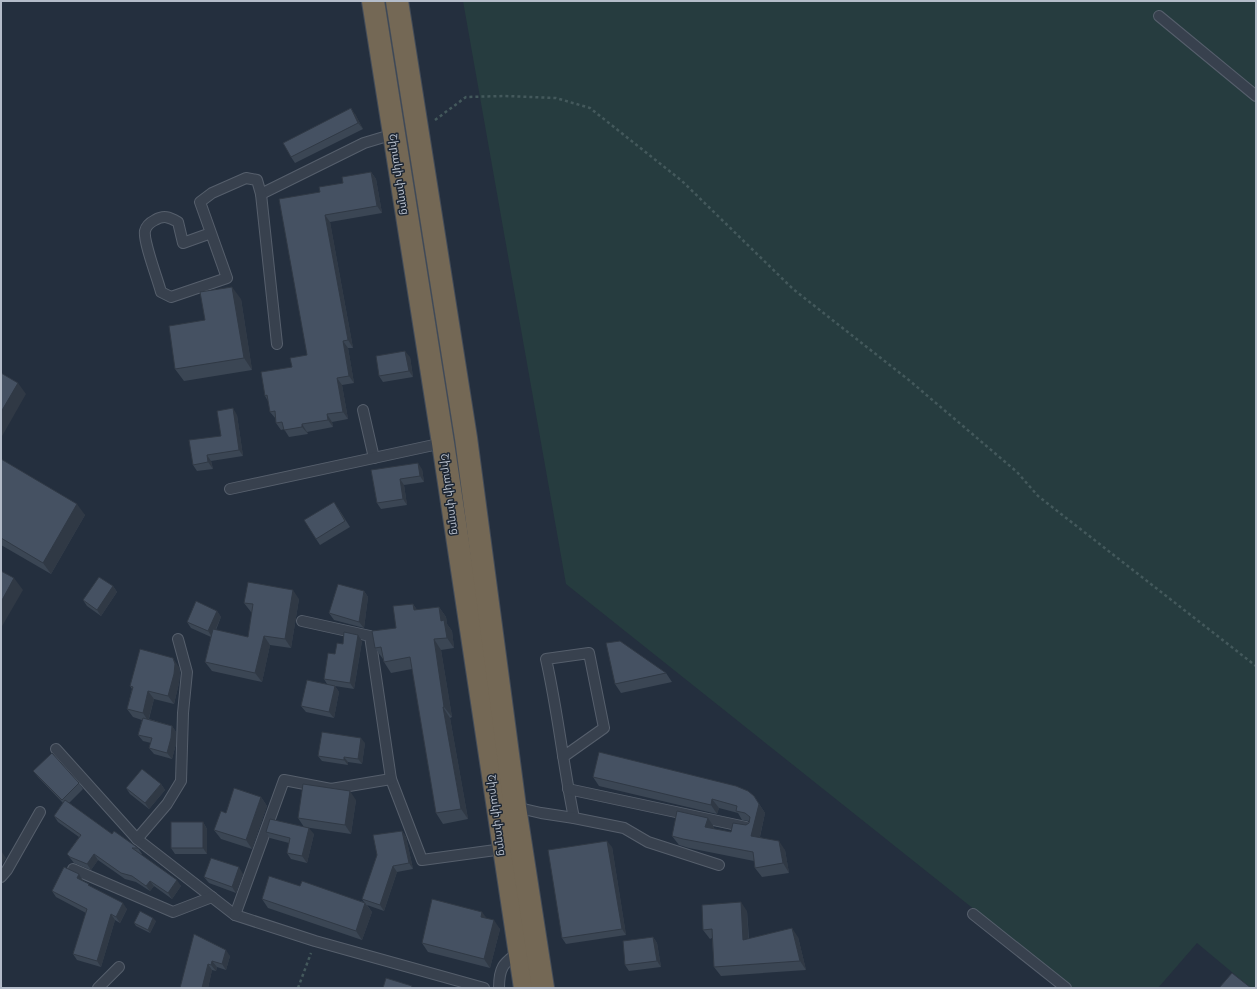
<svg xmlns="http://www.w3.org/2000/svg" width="1257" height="989" viewBox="0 0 1257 989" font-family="Barlow,'Noto Sans Armenian',sans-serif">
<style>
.green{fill:#263c3f}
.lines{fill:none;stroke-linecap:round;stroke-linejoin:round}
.lane-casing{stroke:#565f6c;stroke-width:12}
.highway-casing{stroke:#434c59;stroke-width:24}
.path{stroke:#44595c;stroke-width:2.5;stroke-dasharray:3 3;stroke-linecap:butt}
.lane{stroke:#38414e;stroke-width:10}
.highway{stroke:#746855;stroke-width:22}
.wall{fill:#3b4654}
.shaded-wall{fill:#303945}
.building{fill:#455162;stroke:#303945}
.labels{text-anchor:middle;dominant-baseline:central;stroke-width:3;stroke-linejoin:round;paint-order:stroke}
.street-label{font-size:11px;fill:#b4bcc9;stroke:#1d2633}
</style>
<rect width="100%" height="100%" fill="#242f3e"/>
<path class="green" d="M463,1H1256V988H1251L1197,943L1158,988H1073L566,584Z"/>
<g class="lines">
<g class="lane-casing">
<g id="lane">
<path d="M1159,16L1256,96"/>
<path d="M261,194L364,143L394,134"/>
<path d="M211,233L183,243L178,222C169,217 164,215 155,220C151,222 146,226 145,231C143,241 158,280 161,292L171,297L227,278L200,202L212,193L246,178L257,180L261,194L277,344"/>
<path d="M363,410L374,458"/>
<path d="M230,489L443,443"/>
<path d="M302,621L370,636L391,779L422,860L503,849"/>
<path d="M56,749L137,839L235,915L315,941L484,988"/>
<path d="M563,757L604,728L589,653L546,659C558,712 563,765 574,818"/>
<path d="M568,789L746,827"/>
<path d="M515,807L541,813L574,818L624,828L648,842L719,865"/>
<path d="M137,839L167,804L181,781L183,713L187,672L178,639"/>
<path d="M73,869L173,912L212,897"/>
<path d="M1,877L7,870L40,812"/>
<path d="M973,914L1066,988"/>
<path d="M235,915L284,780L331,789L391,779"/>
<path d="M98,988L119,967"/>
<path d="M499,988C499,968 503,963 519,952"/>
</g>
</g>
<g class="highway-casing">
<g id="highway">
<path d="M373,1L443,443L525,988"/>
<path d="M397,1L466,438L515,807L543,988"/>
</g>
</g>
<g class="path">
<path d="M435,120L466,97L505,96L556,98L590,108L682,181L793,289L910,381L1017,472L1038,496L1256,666"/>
<path d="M298,988L311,953"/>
</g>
<use href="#lane" class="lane"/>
<use href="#highway" class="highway"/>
</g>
<g class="wall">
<path d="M355,114L363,129L295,163L291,157Z"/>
<path d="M371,172L376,179L382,213L330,222L353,348H348L354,383L342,385L348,419L332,422L333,427L307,432L308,434L289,437L284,429L281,430L276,423V419L270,412L268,401L265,396L292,367L307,355L320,192Z"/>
<path d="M241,299L252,370L184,381L175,369L205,320Z"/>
<path d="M410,357L413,377L383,382L379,376Z"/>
<path d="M237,415L243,456L211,461L213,469L197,471L193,465L221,436Z"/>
<path d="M1,459L85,515L51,574L1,545Z"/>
<path d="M422,469L424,482L404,485L407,505L381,509L377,503L371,470Z"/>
<path d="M338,508L350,527L320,545L316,539Z"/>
<path d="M113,586L117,592L101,616L87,606L83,600Z"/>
<path d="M364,591L368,597L364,628L334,620L329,613Z"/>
<path d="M299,599L291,648L270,645L262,682L212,671L205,662L211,637L191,628L187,622L217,611L221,617L216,630L248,637L252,612H251L244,603Z"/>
<path d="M413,604L417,610L439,607L446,617L447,624L452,631L454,648L441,650L452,717L450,718L468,819L443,824L436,813L412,669L391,673L384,662L383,659L375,648L396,628Z"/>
<path d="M362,641L354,689L335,686L339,692L334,718L306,712L301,706L327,684L324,679L335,654L343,644Z"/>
<path d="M179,667L180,673L179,683L174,704L154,699L149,719L172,726L176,732V744L172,759L154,754L149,748L151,743L143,741L138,735L142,720L133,717L127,709L132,689L130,686Z"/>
<path d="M666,673L672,682L621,693L615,684Z"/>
<path d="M365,743L362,764L348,762V765L322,761L318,756Z"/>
<path d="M33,771L79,783L83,789L69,803L112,834L138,848L142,854H140L181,886L172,899L154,886L150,891L136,882L125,879L98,860L91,870L74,863L67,854L79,837L58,822L54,816L63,803L38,777Z"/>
<path d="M593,777L754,796L765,813L760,837L785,850L789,873L762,877L755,868L754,861L689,848L679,845L672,836L708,818L714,827V829L731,832L746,825L749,823V821L742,820L738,813L719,808L717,814L599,786Z"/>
<path d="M161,784L165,790L149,809L130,794L126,788Z"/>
<path d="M261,797L267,806L252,849L221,839L214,830L226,813Z"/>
<path d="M356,800L351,834L304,827L298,818Z"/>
<path d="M203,822L207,829V854H175L171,848Z"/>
<path d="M402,831L406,837L413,869L397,872L384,911L367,905L372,912L362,940L268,908L262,899L300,886L364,902L362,899Z"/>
<path d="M266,832L314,834L307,863L291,859L287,853L289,843L270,838Z"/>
<path d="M612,847L626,935L566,944L562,938Z"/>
<path d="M79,874L83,881L91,887L127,909L120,923L115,920L101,967L77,960L73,954L86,913L56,897L52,891Z"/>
<path d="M243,874L236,893L209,883L204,877Z"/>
<path d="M747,911L749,938L798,937L806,970L721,976L714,967L712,938L710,939L703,930Z"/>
<path d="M487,918L500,929L490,968L428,952L422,943Z"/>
<path d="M156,921L150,933L136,926L134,923Z"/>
<path d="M194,934L230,956L226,970L217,967L216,971L212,970L208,988Z"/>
<path d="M653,937L657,943L661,967L629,971L625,965Z"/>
</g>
<g class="shaded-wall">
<path d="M351,108L355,114L363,129L358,123Z"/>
<path d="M371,172L376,179L382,213L377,206Z"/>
<path d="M325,215L330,222L353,348L348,340Z"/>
<path d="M232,287L241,299L252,370L244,358Z"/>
<path d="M343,341L348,348L354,383L349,376Z"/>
<path d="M405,351L410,357L413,377L409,371Z"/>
<path d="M337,378L342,385L348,419L343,412Z"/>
<path d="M18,383L26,394L1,438V412Z"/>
<path d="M233,408L237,415L243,456L239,450Z"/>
<path d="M327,414L332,422L333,427L328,420Z"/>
<path d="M302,424L307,432L308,434L302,427Z"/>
<path d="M207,455L211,461L213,469L208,462Z"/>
<path d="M418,463L422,469L424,482L420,476Z"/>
<path d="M400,479L404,485L407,505L403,499Z"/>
<path d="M77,504L85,515L51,574L43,563Z"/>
<path d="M14,578L23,590L1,628V602Z"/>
<path d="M113,586L117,592L101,616L97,610Z"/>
<path d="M293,590L299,599L291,648L285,639Z"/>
<path d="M364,591L368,597L364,628L359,622Z"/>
<path d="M413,604L420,614L414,610Z"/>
<path d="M439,607L446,617L447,624L452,631L454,648L447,638L441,621Z"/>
<path d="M217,611L221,617L212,637L208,631Z"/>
<path d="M358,635L362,641L354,689L350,683Z"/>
<path d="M264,636L270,645L262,682L255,673Z"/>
<path d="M434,639L441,650L452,717L444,707Z"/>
<path d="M173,658L179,667L180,673L179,683L174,704L168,696Z"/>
<path d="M335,686L339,692L334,718L329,712Z"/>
<path d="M148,691L154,699L148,721L143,713Z"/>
<path d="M443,707L450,718L468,819L461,809Z"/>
<path d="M172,726L176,732V744L172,759L167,753Z"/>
<path d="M361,738L365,743L362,764L358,759Z"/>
<path d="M344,757L348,762V765L344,760Z"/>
<path d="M161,784L165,790L149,809L145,803Z"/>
<path d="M350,791L356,800L351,834L345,825Z"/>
<path d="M754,796L765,813L758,845L751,836Z"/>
<path d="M261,797L267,806L252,849L246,840Z"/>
<path d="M712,799L719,808L717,814L711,805Z"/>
<path d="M708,818L714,827L712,836L705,827Z"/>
<path d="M203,822L207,829V854L203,848Z"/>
<path d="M309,828L314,834L307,863L302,856Z"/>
<path d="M402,831L406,837L413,869L409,863Z"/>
<path d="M607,841L612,847L626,935L622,929Z"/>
<path d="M779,841L785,850L789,873L783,863Z"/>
<path d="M2,852L6,858L1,866V854Z"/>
<path d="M94,854L98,860L91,870L87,864Z"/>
<path d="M393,866L397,872L384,911L380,905Z"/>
<path d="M239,867L243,874L236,893L232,887Z"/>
<path d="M79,874L83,881L81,884L77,878Z"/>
<path d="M177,880L181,886L172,899L168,893Z"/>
<path d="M150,881L154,886L150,891L146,886Z"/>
<path d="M741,902L747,911L749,949L743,940Z"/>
<path d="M123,903L127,909L120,923L116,917Z"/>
<path d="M365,903L372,912L362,940L356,931Z"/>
<path d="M482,912L489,921L481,917Z"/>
<path d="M111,914L115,920L101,967L97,961Z"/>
<path d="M153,918L156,921L150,933L148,930Z"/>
<path d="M494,920L500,929L490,968L484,959Z"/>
<path d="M792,928L798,937L806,970L800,961Z"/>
<path d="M653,937L657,943L661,967L657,961Z"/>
<path d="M226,950L230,956L226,970L222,964Z"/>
<path d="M212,961L217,967L216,971L211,965Z"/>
<path d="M208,964L212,970L208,988H202Z"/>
</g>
<g class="building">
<path d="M351,108L358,123L291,157L283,143Z"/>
<path d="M371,172L377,206L325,215L348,340L343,341L349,376L337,378L343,412L327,414L328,420L302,424V427L284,430L282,422L276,423L275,411L270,412L267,395L265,396L261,372L292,367L290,358L307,355L279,199L320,192L319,187L343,183L342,177Z"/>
<path d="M232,287L244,358L175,369L169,326L205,320L200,292Z"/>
<path d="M405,351L409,371L379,376L376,356Z"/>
<path d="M1,373L18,383L1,412Z"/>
<path d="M233,408L239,450L207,455L208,462L193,465L189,440L221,436L217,411Z"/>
<path d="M1,459L77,504L43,563L1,538Z"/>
<path d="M418,463L420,476L400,479L403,499L377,503L371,470Z"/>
<path d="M334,502L345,521L316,539L304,520Z"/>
<path d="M1,571L14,578L1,602Z"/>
<path d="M99,577L113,586L97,610L83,600Z"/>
<path d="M248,582L293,590L285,639L264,636L255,673L205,662L213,629L248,637L253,604L244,603Z"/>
<path d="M338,584L364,591L359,622L329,613Z"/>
<path d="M196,601L217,611L208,631L187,622Z"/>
<path d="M413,604L414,610L439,607L441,621L444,620L447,638L434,639L444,707H443L461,809L436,813L410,657L384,662L381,647L375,648L372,631L396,628L393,606Z"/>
<path d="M344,632L358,635L350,683L324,679L328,653L335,654L337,643L343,644Z"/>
<path d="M620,641L666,673L615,684L606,643Z"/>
<path d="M140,649L173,658L175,664L174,674L168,696L148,691L143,713L127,709L133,687L130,686Z"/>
<path d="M307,680L335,686L329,712L301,706Z"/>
<path d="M143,718L172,726L171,738L167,753L149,748L152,738L138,735Z"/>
<path d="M322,732L361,738L358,759L344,757V760L318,756Z"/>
<path d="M599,752L736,786L748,791L754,796L759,804L751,836L779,841L783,863L755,868L753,852L683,839L672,836L677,811L708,818L705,827L731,832L733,823L746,825L749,823L750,817L745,813L736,811L737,806L712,799L711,805L593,777Z"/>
<path d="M52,753L79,783L62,800L33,771Z"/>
<path d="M142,769L161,784L145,803L126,788Z"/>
<path d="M303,784L350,791L345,825L298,818Z"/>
<path d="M234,788L261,797L246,840L214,830L221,811L226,813Z"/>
<path d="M65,800L112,834L114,831L138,848H132L177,880L168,893L150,881L146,886L132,876L121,873L94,854L87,864L70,857L67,854L81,835L54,816Z"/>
<path d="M270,819L309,828L302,856L287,853L290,838L266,832Z"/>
<rect x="171" y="822" width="32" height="26"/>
<path d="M402,831L409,863L393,866L380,905L362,899L377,855L373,835Z"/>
<path d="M607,841L622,929L562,938L548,850Z"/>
<path d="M211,858L239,867L232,887L204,877Z"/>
<path d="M64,867L79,874L77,878L89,884L88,885L123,903L116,917L111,914L97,961L73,954L87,909L52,891Z"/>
<path d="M269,876L300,886L302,881L365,903L356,931L262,899Z"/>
<path d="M432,899L482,912L481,917L494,920L484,959L422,943Z"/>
<path d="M741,902L743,940L792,928L800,961L714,967L712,929L703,930L702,905Z"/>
<path d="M140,911L153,918L148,930L134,923Z"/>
<path d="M194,934L226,950L222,964L212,961L211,965L208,964L202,988H180Z"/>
<path d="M653,937L657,961L625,965L623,941Z"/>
<path d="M1232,973L1251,988H1219Z"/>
<path d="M386,978L412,986L411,988H383Z"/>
</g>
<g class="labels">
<g class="street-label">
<text transform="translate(400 174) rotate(81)">Շիրակի փողոց</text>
<text transform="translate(451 494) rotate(82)">Շիրակի փողոց</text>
<text transform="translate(498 815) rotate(82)">Շիրակի փողոց</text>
</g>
</g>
<rect width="1257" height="989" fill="none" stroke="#b4bcc9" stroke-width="4"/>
</svg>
